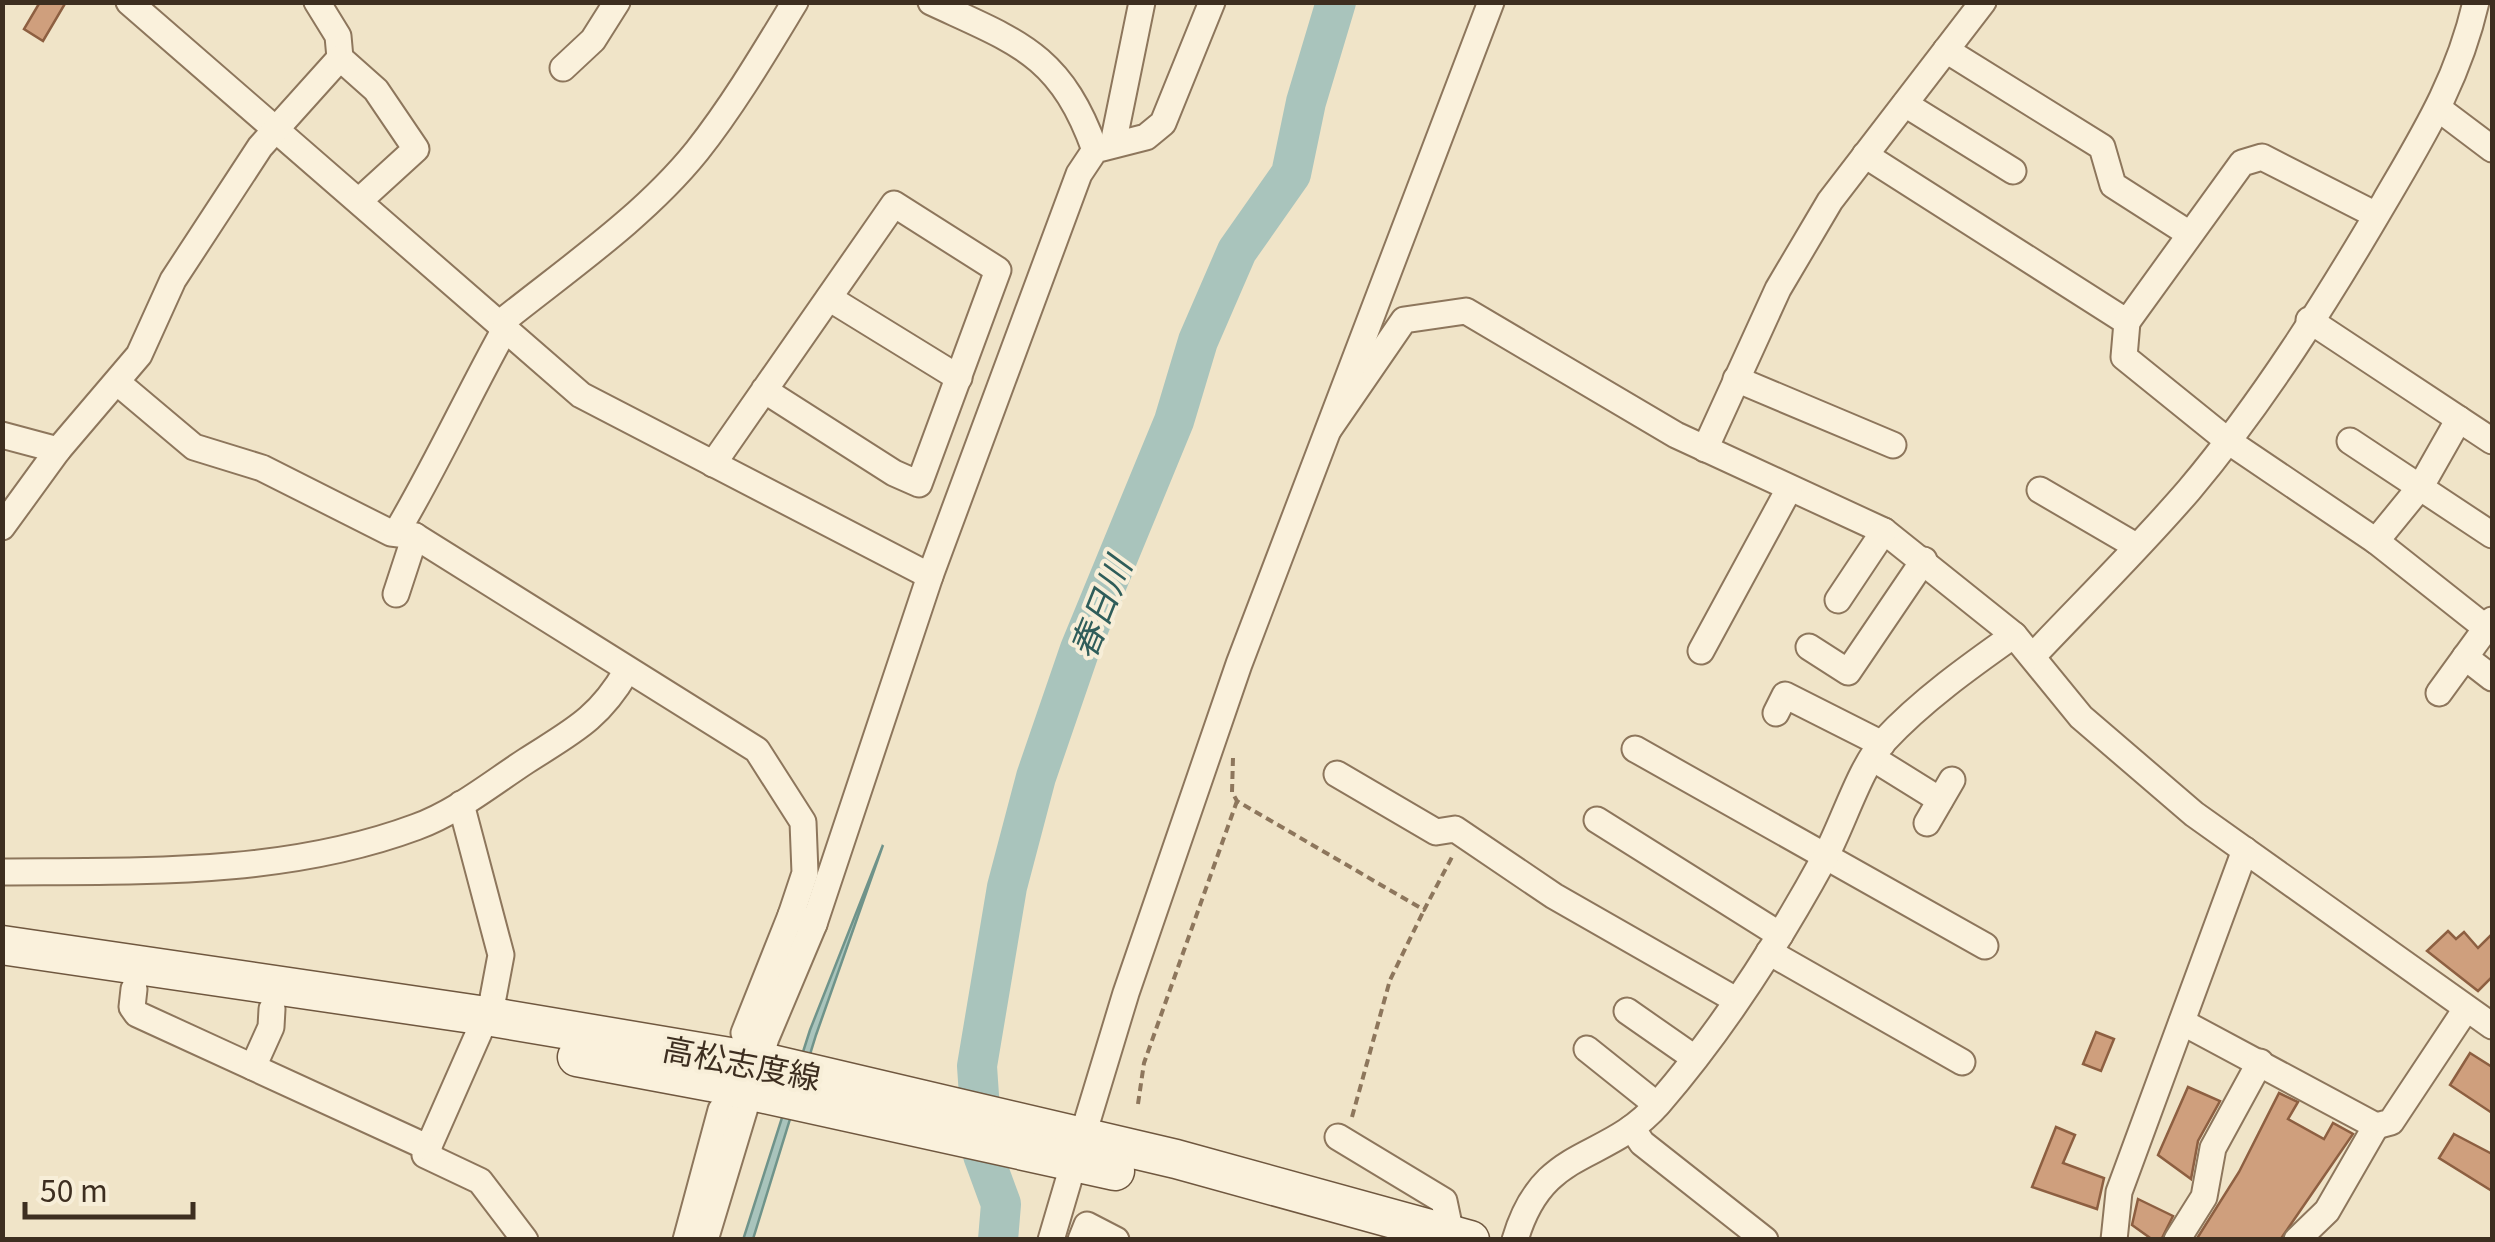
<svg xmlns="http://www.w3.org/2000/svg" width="2495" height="1242" viewBox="0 0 2495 1242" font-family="Georgia,'Noto Sans JP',serif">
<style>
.water{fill:#a9c4bc;stroke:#6f938a;stroke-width:2.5}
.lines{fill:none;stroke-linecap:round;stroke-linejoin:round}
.river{stroke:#a9c4bc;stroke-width:40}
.building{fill:#cf9f7d;stroke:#8d5f41;stroke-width:2.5}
.minor-casing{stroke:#8d765c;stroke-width:29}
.secondary-casing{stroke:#6f573f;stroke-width:41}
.path{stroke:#8d765c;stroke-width:4;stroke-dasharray:8 5;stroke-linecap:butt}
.minor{stroke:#faf1dc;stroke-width:25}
.secondary{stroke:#faf1dc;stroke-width:38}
.labels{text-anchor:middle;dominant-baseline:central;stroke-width:8;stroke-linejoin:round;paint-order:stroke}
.street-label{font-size:32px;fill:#3d2e20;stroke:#f7eed8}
.water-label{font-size:35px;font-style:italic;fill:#2f5d5a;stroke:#f7eed8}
</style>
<rect width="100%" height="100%" fill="#f0e4c8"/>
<path class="water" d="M883,845L816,1035L753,1239L743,1240L810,1030Z"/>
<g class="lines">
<path class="river" d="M998,1240L1001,1204L983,1155L977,1066L1007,887L1036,777L1080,649L1174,421L1198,341L1237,251L1291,174L1306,102L1336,2"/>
</g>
<g class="building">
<path d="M40,2H66L43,41L24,29Z"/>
<path d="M2448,931L2456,939L2464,932L2478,948L2492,934V977L2478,991L2427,951Z"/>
<path d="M2096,1032L2114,1039L2101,1071L2083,1064Z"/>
<path d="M2470,1053L2492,1067V1113L2450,1085Z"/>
<path d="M2188,1087L2220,1101L2198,1141L2191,1179L2158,1155Z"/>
<path d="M2279,1093L2298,1102L2288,1119L2324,1139L2333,1123L2353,1134L2280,1240H2196L2239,1172Z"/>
<path d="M2056,1127L2075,1135L2063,1163L2104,1178L2097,1209L2032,1187Z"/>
<path d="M2454,1134L2492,1154V1191L2439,1158Z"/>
<path d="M2138,1199L2173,1216L2161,1240H2153L2132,1225Z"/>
</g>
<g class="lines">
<g class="minor-casing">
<g id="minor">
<path d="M129,2L581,395L930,576"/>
<path d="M317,2L338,36L340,58L376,90L416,149L359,201"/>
<path d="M931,2C1017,42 1060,53 1095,150"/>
<path d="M1946,50L2102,147L2113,185L2188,233"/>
<path d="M563,68L593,40L617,2"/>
<path d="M1905,104L2013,171"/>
<path d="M2439,109L2492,149"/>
<path d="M1113,144L1142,2"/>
<path d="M1865,155L2127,322L2242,163L2262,157L2376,215"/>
<path d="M829,298L959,378"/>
<path d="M2309,320L2492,441"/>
<path d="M2127,322L2124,357L2228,441L2376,541L2486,628"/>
<path d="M499,324C566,270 643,218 697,151C734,104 764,53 795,2"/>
<path d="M1736,379L1893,445"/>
<path d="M118,383L194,447L262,468L391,533L415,536L757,750L803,822L805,873L791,915L814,924"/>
<path d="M1329,429L1404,320L1466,311L1676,435L1884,531L2014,635L2081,717L2194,814L2492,1026"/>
<path d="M2,435L58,450"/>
<path d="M2350,441L2492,535"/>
<path d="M1705,449L1778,289L1830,201L1983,2"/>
<path d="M713,464L894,204L998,270L919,484L894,473L764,390"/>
<path d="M2040,490L2136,546"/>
<path d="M2,527L58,450L139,355L173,280L260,147L340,58"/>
<path d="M396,533C436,466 467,397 505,329"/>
<path d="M2376,541L2421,486L2459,419"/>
<path d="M396,594L415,536"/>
<path d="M1838,600L1884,531"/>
<path d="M1809,647L1848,672L1924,560"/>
<path d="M1701,651L1789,489"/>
<path d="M2033,656C2085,601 2140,547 2189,490C2263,402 2327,300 2385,201C2424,134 2458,80 2476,2"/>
<path d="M2465,657L2492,678"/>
<path d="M2439,693L2492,620"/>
<path d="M1776,713L1785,695L1882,744"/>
<path d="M1635,749L1985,946"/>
<path d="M1874,759L1940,800"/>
<path d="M1337,774L1436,832L1455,829L1554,896L1736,1000"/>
<path d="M461,804L501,955L492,1003L425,1155L480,1181L525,1240"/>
<path d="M1597,820L1780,935"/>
<path d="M1927,823L1952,780"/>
<path d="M2,872C140,871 284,876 416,827C455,813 491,784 526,761C571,732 598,720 626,672"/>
<path d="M1769,952L1962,1062"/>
<path d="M134,989L132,1007L137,1014L429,1148"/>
<path d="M1627,1011L1693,1057"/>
<path d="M2182,1022L2376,1126L2327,1211L2297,1240"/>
<path d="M744,1033L791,915"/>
<path d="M1587,1049L1657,1105"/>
<path d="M253,1067L271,1027L272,1009"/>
<path d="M2376,1126L2391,1122L2466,1009"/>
<path d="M1632,1128L1642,1143L1765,1240"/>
<path d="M1338,1137L1444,1201L1451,1234"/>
<path d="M1082,1138L1126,993L1239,664L1491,2"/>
<path d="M686,1240L721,1110"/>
<path d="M705,1240L766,1038L814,924L930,576L1079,174L1095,150L1146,137L1163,123L1212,2"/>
<path d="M1051,1240L1074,1162"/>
<path d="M1081,1240L1087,1225L1116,1240"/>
<path d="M1515,1240C1543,1144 1605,1165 1659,1103C1723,1029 1778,943 1825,857C1843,824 1860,767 1884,741C1921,701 1970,666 2014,635"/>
<path d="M2114,1240L2119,1192L2245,850"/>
<path d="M2177,1240L2204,1197L2213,1148L2260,1062"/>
</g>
</g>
<g class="secondary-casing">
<g id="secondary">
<path d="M2,945L486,1016L771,1064L1176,1159L1470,1240"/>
<path d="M577,1057L711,1082L1115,1171"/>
</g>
</g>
<g class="path">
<path d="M1233,758L1232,792L1237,801L1424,910L1452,857"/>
<path d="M1138,1104L1144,1063L1237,801"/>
<path d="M1352,1117L1390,980L1424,910"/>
</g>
<use href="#minor" class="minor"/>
<use href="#secondary" class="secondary"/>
</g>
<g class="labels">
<g class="street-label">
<text transform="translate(742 1061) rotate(11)">高松志度線</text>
</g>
<g class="water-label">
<text transform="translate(1098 607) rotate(-68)">春日川</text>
</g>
</g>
<rect width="2495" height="1242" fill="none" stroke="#3d2e20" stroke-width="10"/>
<path d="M25 1202v15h168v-15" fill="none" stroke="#3d2e20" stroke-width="5"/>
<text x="40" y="1202" font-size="30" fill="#3d2e20" stroke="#f7eed8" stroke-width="8" paint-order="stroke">50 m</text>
</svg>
